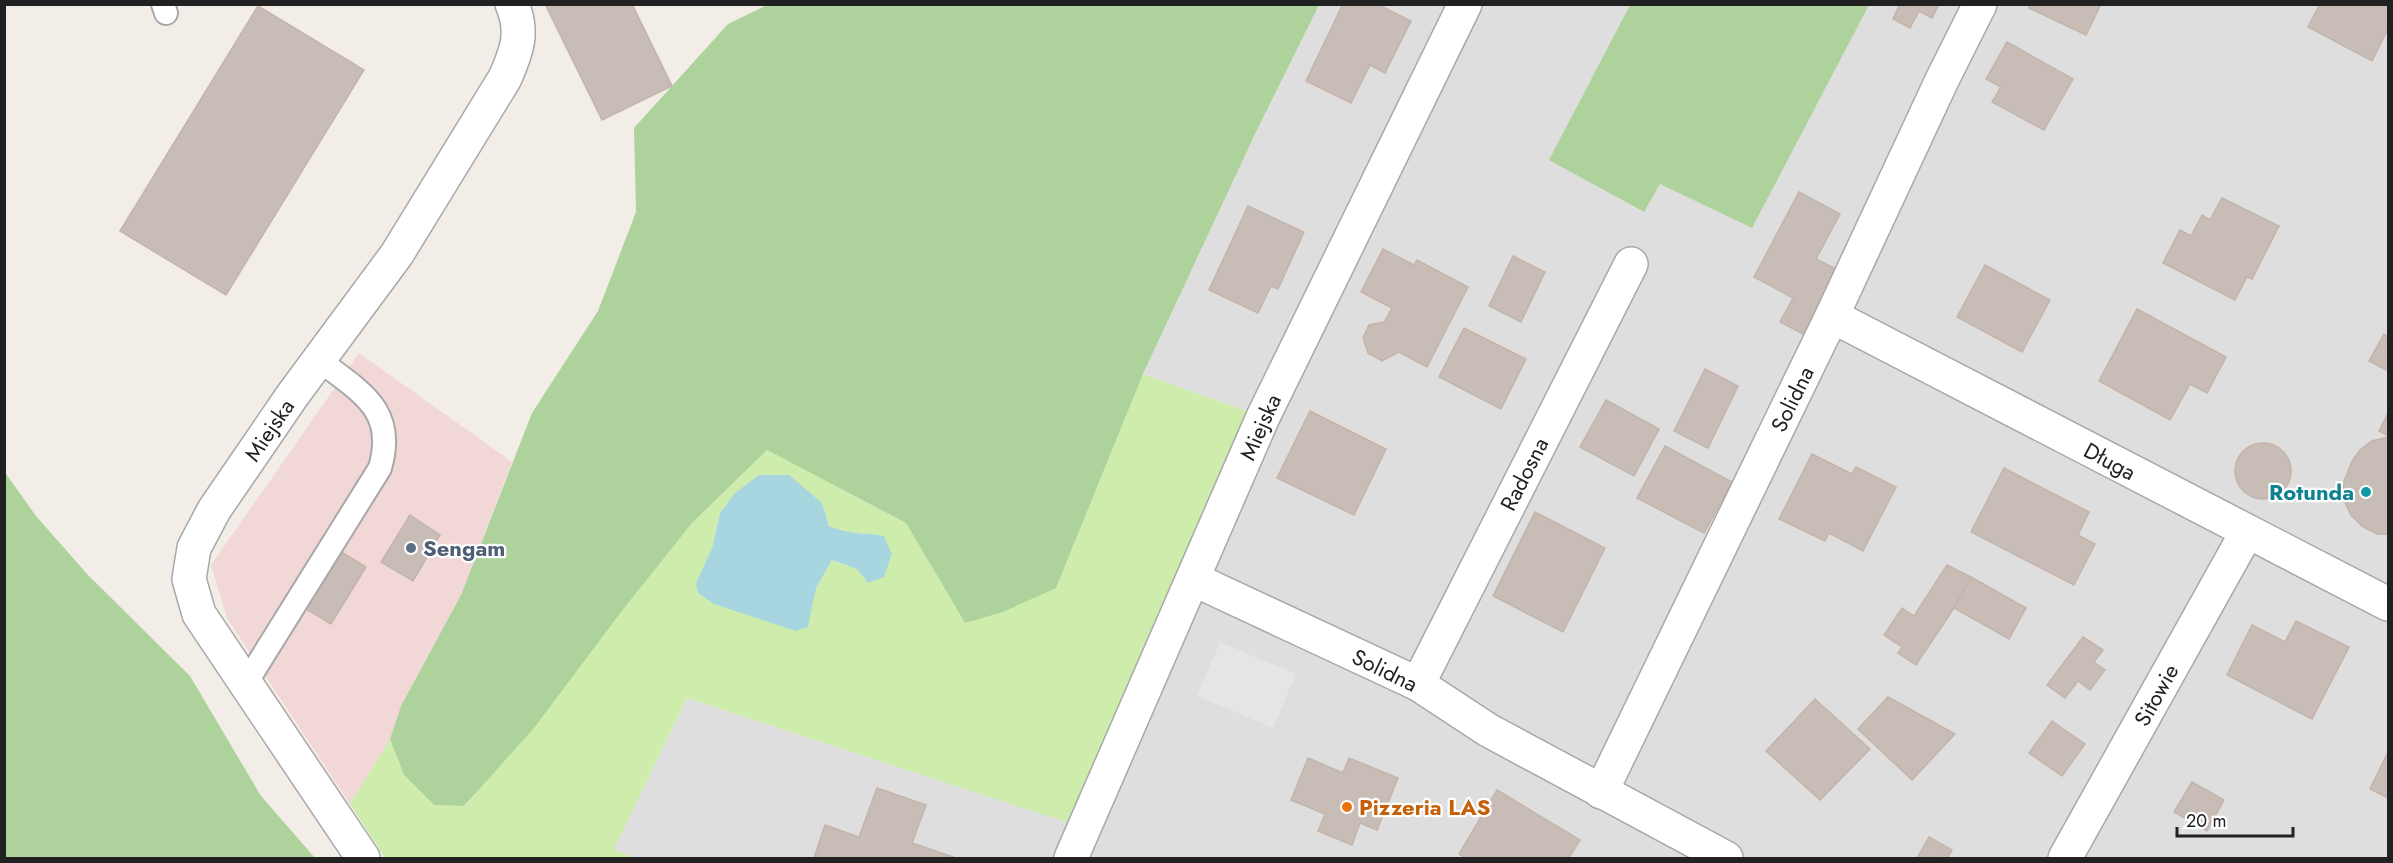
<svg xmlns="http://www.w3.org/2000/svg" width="2393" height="863" viewBox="0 0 2393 863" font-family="Jost,sans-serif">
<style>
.residential{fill:#dfdede}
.commercial{fill:#f2d7d7}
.grass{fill:#ceedac;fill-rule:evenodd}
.forest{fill:#add29b}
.parking{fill:#e5e5e5}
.water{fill:#a7d6e1}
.building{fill:#c7bdb6;stroke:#c4b4a9;stroke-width:1.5}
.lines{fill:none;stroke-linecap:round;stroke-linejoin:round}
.service-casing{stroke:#a8a8a8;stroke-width:26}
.minor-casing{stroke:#a8a8a8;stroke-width:36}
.service{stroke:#fff;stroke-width:22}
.minor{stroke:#fff;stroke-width:33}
.culture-dot{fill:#0f9aa8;stroke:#fff;stroke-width:2}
.service-dot{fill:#5c6f8a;stroke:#fff;stroke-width:2}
.food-dot{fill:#e8710a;stroke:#fff;stroke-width:2}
.labels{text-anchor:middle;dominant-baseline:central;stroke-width:4.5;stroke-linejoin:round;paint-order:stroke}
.street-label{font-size:22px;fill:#212121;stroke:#fff}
.culture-label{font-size:22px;font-weight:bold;fill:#0d838f;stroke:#fff;text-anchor:end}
.service-label{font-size:22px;font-weight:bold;fill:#4e5e75;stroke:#fff;text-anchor:start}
.food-label{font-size:22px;font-weight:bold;fill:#c56008;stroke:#fff;text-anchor:start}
</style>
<rect width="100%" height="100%" fill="#f2eee7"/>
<path class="residential" d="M1319,5H1630L1550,160L1643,212L1660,184L1751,227L1869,5H2388V858H634L614,849L687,698L1086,828L1263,417L1143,374L1256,132Z"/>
<path class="commercial" d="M359,353L512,462L461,595L401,706L390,739L350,804L227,618L211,565Z"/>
<path class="grass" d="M1143,374L1249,412L1159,613L1072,824L687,698L614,849L634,858H385L350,804L390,739L404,775L434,805L465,806L692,523L767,450L906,523L965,623L1056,588ZM822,503L829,526L846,534L867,533L857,569L832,560L816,588L696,583L712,548L720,513Z"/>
<g class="forest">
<path d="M769,4L1319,5L1256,132L1143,374L1056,588L1003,612L965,623L906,523L767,450L692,523L621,612L534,728L464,806L434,805L404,775L390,739L401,706L461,595L532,413L598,311L636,212L634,128L728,24Z"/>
<path d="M1630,5H1869L1752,228L1660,184L1644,212L1549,160Z"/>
<path d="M4,471L36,516L88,575L190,676L261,796L315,858H5Z"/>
</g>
<path class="parking" d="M1220,642L1296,674L1273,728L1197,696Z"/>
<path class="water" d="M759,475H789L822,503L829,526C850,535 862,532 884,536L892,554L884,577L868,583L857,569L832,560L816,588L808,627L796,631L714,604L698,593L696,583L712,548L720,513L735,493Z"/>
<g class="building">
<path d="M545,4H632L672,86L602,120Z"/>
<path d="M1343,4H1377L1411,21L1385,73L1370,65L1351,103L1306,81Z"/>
<path d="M1900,4H1939L1932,18L1919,11L1910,28L1893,19Z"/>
<path d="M2030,4H2101L2086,35L2029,8Z"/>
<path d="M2320,4H2388V29L2372,61L2308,27Z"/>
<path d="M258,6L364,70L226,295L120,231Z"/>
<path d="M2007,42L2073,79L2044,130L1992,102L2001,87L1986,79Z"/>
<path d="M1799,192L1840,214L1816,259L1840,271L1805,335L1780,322L1793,298L1754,277Z"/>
<path d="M2222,198L2279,226L2252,279L2247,277L2235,300L2163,263L2180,230L2191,236L2202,215L2210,220Z"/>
<path d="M1248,206L1304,232L1278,289L1271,286L1258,313L1209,290Z"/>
<path d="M1383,249L1414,265L1417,260L1468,287L1427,367L1399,352L1382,361L1368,353L1363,338L1369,325L1384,322L1392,308L1361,292Z"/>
<path d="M1513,256L1545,272L1521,322L1489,306Z"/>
<path d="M1985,265L2050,300L2022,352L1957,317Z"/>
<path d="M2137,309L2226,357L2207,393L2190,384L2170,420L2099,381Z"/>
<path d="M1464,328L1526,359L1501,409L1439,377Z"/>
<path d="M2384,334L2388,337V371L2369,361Z"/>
<path d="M1705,369L1738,386L1708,448L1674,431Z"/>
<path d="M1606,400L1659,429L1634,476L1580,447Z"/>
<path d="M1310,411L1386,449L1354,515L1277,478Z"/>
<path d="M2388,413V436L2379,431Z"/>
<path d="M2388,437V534H2377L2363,527L2351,515L2344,500L2343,484L2352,461L2360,450L2372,441Z"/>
<circle cx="2263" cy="471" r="28"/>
<path d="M1665,446L1732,482L1704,533L1637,498Z"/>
<path d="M1812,454L1852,474L1856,467L1896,487L1863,551L1829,533L1825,541L1779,519Z"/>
<path d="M2004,468L2089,512L2078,535L2095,544L2074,585L1971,532Z"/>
<path d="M1535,512L1605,548L1563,632L1493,596Z"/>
<path d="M410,515L440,535L413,581L381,562Z"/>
<path d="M338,550L366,567L331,624L303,607Z"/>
<path d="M1947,565L1971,577L1954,608L1916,665L1898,653L1902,647L1884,635L1902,608L1914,616Z"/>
<path d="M1971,577L2026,608L2009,639L1954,608Z"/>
<path d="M2296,621L2349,647L2312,719L2227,675L2252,625L2285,642Z"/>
<path d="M2083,637L2103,650L2094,662L2105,670L2090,690L2078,681L2065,698L2047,685Z"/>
<path d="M1888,697L1955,734L1912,780L1858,729Z"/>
<path d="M1815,699L1870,749L1820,800L1766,751Z"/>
<path d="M2052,721L2085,744L2062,776L2029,753Z"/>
<path d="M2388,752V798L2370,789Z"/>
<path d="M1308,758L1343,773L1349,758L1398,778L1377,830L1360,823L1352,845L1318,831L1325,814L1291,800Z"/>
<path d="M2192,782L2224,800L2207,831L2174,812Z"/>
<path d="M877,788L926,805L912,843L956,858H814L825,825L859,837Z"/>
<path d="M1497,790L1580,840L1569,858H1466L1459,854Z"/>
<path d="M1929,837L1952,850L1948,857L1943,855L1941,858H1917Z"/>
</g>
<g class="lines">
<g class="service-casing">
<g id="service">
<path d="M163,4L166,13"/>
<path d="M246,683L380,468C397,409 360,392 319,360"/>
</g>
</g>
<g class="minor-casing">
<g id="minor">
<path d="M1832,316L2388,604"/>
<path d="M1193,579L1418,684L1488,730L1726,858"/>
<path d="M1418,684L1631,264"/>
<path d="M1601,792L1832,316L1942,80L1980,4"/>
<path d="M363,858L199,614L189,579L194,548L214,510L292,396L397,254L505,78C517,51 524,32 512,4"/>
<path d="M1071,858L1263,417L1465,4"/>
<path d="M2065,858L2247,532"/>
</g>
</g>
<use href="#service" class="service"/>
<use href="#minor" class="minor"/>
</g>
<circle class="culture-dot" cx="2366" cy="492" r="6"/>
<circle class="service-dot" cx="411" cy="548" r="6"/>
<circle class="food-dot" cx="1347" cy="807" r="6"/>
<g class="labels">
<g class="street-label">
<text transform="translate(1792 399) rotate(-64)">Solidna</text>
<text transform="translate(1260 427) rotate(-66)">Miejska</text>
<text transform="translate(269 430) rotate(-56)">Miejska</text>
<text transform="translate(2110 461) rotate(28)">Długa</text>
<text transform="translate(1524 474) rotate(-63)">Radosna</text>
<text transform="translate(1385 670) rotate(26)">Solidna</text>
<text transform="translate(2156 695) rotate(-61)">Sitowie</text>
</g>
<g class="culture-label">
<text x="2354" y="492">Rotunda</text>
</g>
<g class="service-label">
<text x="423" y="548">Sengam</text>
</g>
<g class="food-label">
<text x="1359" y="807">Pizzeria LAS</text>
</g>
</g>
<rect width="2393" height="863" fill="none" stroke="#212121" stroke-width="12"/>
<path d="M2177 827v9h116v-9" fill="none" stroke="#212121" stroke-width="3"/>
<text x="2186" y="827" font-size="18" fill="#212121" stroke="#ffffff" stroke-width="4.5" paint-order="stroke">20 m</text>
</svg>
